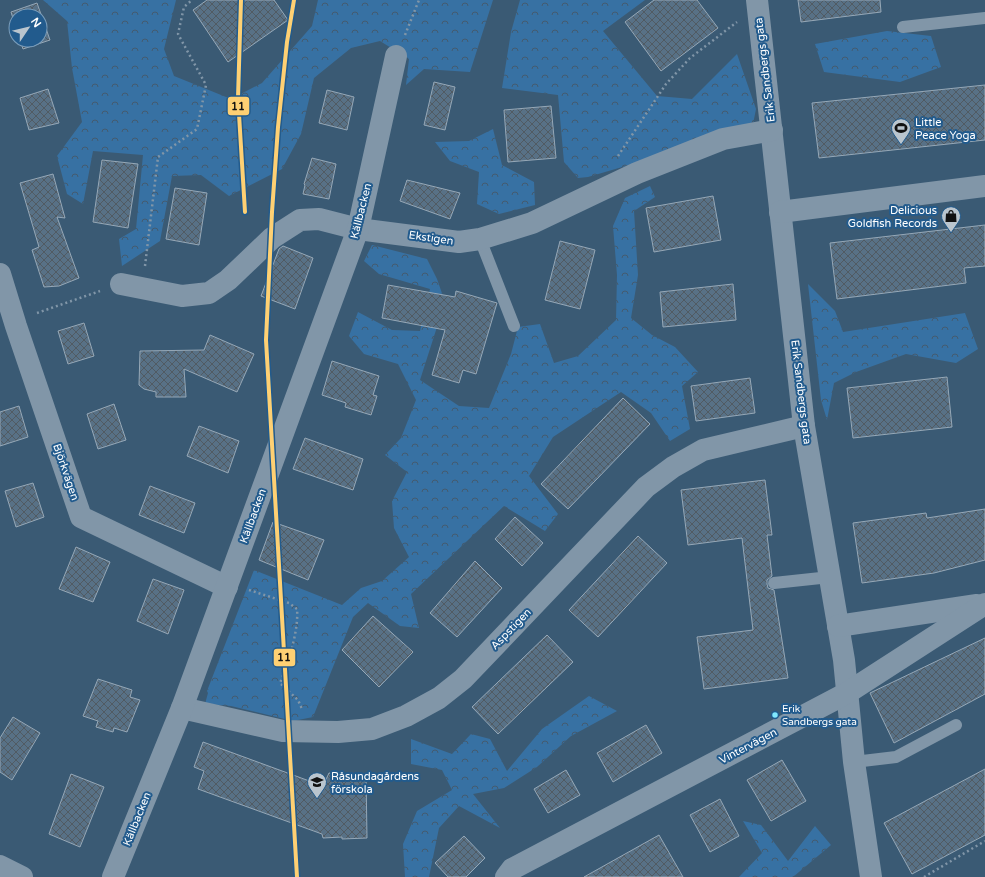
<svg xmlns="http://www.w3.org/2000/svg" width="985" height="877" viewBox="0 0 985 877" font-family="'Varela Round',sans-serif">
<style>
.forest{fill:url(#forest-crowns)}
.building{fill:url(#building-cross-hatch);stroke:#96a8b7}
.lines{fill:none;stroke-linecap:round;stroke-linejoin:round}
.path{stroke:#8196a8;stroke-width:2.5;stroke-dasharray:2 3;stroke-linecap:butt}
.lane{stroke:#8196a8;stroke-width:12}
.street{stroke:#8196a8;stroke-width:22}
.metro-1-casing{stroke:#225b8d;stroke-width:7}
.metro-1{stroke:#fed073;stroke-width:4}
.bus-dot{fill:#80e8ff;stroke:#225b8d;stroke-width:1.5}
.labels{text-anchor:middle;dominant-baseline:central;stroke-width:4;stroke-linejoin:round;paint-order:stroke}
.bus-label{font-size:10px;fill:#fff;stroke:#225b8d;text-anchor:start}
.street-label{font-size:11px;fill:#fff;stroke:#225b8d}
.poi-label{font-size:11px;fill:#fff;stroke:#225b8d;text-anchor:start}
.line-badge{stroke:#225b8d;stroke-width:1.5}
.pale-badge-label{font-size:11px;text-anchor:middle;font-weight:bold;fill:#111}
</style>
<defs>
<pattern id="forest-crowns" width="20" height="18" patternUnits="userSpaceOnUse"><rect width="20" height="18" fill="#3771a3"/><path d="M2 6a3 3 0 1 1 6 0M12 15a3 3 0 1 1 6 0" fill="none" stroke="#445b6f"/></pattern>
<pattern id="building-cross-hatch" width="8" height="8" patternUnits="userSpaceOnUse"><rect width="8" height="8" fill="#587186"/><path d="M0 0l8 8M0 8l8-8" fill="none" stroke="#515b63"/></pattern>
</defs>
<rect width="100%" height="100%" fill="#3a5a74"/>
<g class="forest">
<path d="M43,0H176L164,49L174,76L231,99L262,83L312,26L318,0H493L470,72L424,69L406,85L409,59L380,41L351,48L314,78L301,134L282,169L229,196L201,175L172,176L160,241L122,266L119,239L136,229L143,155L93,151L83,204L67,194L57,156L82,122L72,68L67,21Z"/>
<path d="M520,0H645L603,31L657,96L692,99L737,54L756,109L752,129L588,177L578,178L564,162L558,95L502,88L511,32Z"/>
<path d="M887,31L931,36L941,67L900,82L824,72L815,44Z"/>
<path d="M493,129L502,165L534,182L535,205L499,214L477,204L479,172L450,161L435,142L469,141Z"/>
<path d="M650,186L655,197L634,211L638,275L631,318L652,335L675,347L698,372L682,386L690,429L670,441L651,413L621,392L553,437L529,476L558,514L545,531L504,506L411,594L419,628L400,626L368,603L353,617L313,717L293,721L231,706L205,704L208,693L207,691L254,570L342,605L361,588L382,581L409,557L394,528L392,501L407,472L385,455L401,438L416,400L398,364L364,354L349,336L358,312L392,330L420,331L430,289L379,274L364,261L372,245L427,259L437,279L445,302L420,380L459,406L489,408L511,354L518,327L540,324L554,363L578,356L616,320L617,275L613,226L625,198Z"/>
<path d="M808,284L835,311L843,332L965,313L978,349L956,363L906,354L856,372L834,383L827,420L821,400Z"/>
<path d="M589,696L617,711L571,736L537,767L504,788L473,794L500,828L459,806L439,828L429,877H405L403,844L417,811L452,790L442,770L411,764V739L452,754L471,734L490,739L507,771L542,729Z"/>
<path d="M743,821L761,825L788,861L815,826L831,845L793,877H739L762,853Z"/>
</g>
<g class="building">
<path d="M207,0H274L288,20L228,62L193,10Z"/>
<path d="M654,0H697L718,28L661,71L625,22Z"/>
<path d="M798,0H880L881,12L801,22Z"/>
<path d="M37,3L50,40L23,49L20,40H40V16H16V28L11,12Z"/>
<path d="M434,82L455,87L445,130L424,125Z"/>
<path d="M985,85V140L819,158L812,103Z"/>
<path d="M48,89L59,123L29,130L20,98Z"/>
<path d="M327,90L354,97L347,130L319,123Z"/>
<path d="M551,106L556,158L508,162L504,110Z"/>
<path d="M312,158L336,164L329,199L303,194L305,185L304,184Z"/>
<path d="M102,160L138,164L128,228L93,222Z"/>
<path d="M53,174L65,218L57,217L79,278L59,286L44,287L32,250L39,247L20,183Z"/>
<path d="M407,180L460,193L450,219L400,201Z"/>
<path d="M175,188L207,193L199,245L166,239Z"/>
<path d="M713,196L721,240L654,252L646,208Z"/>
<path d="M985,225V266L964,268L966,283L837,299L830,243Z"/>
<path d="M560,241L595,250L580,309L545,300Z"/>
<path d="M283,246L313,258L295,309L261,296L279,249Z"/>
<path d="M733,284L736,320L663,327L660,292Z"/>
<path d="M388,285L455,297L456,291L497,303L476,374L463,370L459,383L432,375L445,330L382,318Z"/>
<path d="M84,323L94,356L68,364L58,331Z"/>
<path d="M210,335L254,354L237,392L184,369L186,397H156V392L144,389L139,385L140,351L204,350Z"/>
<path d="M332,361L379,376L373,395L377,396L371,415L345,407L346,403L322,395Z"/>
<path d="M947,377L952,427L853,438L847,388Z"/>
<path d="M750,378L755,413L696,421L691,386Z"/>
<path d="M623,398L650,424L568,509L541,484Z"/>
<path d="M114,404L126,440L98,449L87,414Z"/>
<path d="M19,406L28,437L0,446V412Z"/>
<path d="M199,426L239,441L228,473L187,456Z"/>
<path d="M305,438L363,459L353,490L293,469Z"/>
<path d="M765,480L772,535H767L772,576L767,580V584L768,588L774,590L788,678L704,689L697,637L753,630L742,538L688,545L681,490Z"/>
<path d="M33,483L44,517L16,527L5,491Z"/>
<path d="M150,486L195,503L184,533L139,515Z"/>
<path d="M985,509V560L934,573L862,583L853,523L926,513L927,518Z"/>
<path d="M515,517L543,543L522,566L495,539Z"/>
<path d="M273,522L324,540L308,580L259,560Z"/>
<path d="M638,536L667,563L598,637L569,610Z"/>
<path d="M76,547L110,562L93,602L59,589Z"/>
<path d="M475,561L502,588L457,637L430,613Z"/>
<path d="M153,579L184,590L168,634L137,621Z"/>
<path d="M373,616L413,652L379,687L342,650Z"/>
<path d="M547,635L573,662L498,734L472,707Z"/>
<path d="M985,638V694L894,743L870,693Z"/>
<path d="M98,679L132,690L130,697L140,700L127,732L114,728L113,732L96,727L98,721L83,716Z"/>
<path d="M13,717L40,733L12,780L0,772V738Z"/>
<path d="M646,725L662,753L613,782L597,753Z"/>
<path d="M203,742L323,786L329,773L366,775L367,838L342,839V837L323,838L322,834L198,789L204,771L194,767Z"/>
<path d="M782,760L806,801L771,821L747,780Z"/>
<path d="M985,769V835L912,874L884,823Z"/>
<path d="M566,770L580,795L548,813L534,789Z"/>
<path d="M71,774L104,787L80,847L49,834Z"/>
<path d="M720,799L739,836L710,852L690,815Z"/>
<path d="M659,835L683,877H584Z"/>
<path d="M464,836L485,858L466,877H448L435,863Z"/>
</g>
<g class="lines">
<g class="path">
<path d="M405,35L419,0"/>
<path d="M618,156L666,84L690,58L737,22"/>
<path d="M145,266L158,157L197,129L206,85L178,34L184,7L192,0"/>
<path d="M37,313L100,291"/>
<path d="M249,590L289,603L297,609C299,630 288,664 280,683L298,700L302,709"/>
<path d="M924,877L985,841"/>
</g>
<g class="lane">
<path d="M903,27L985,18"/>
<path d="M480,239L514,326"/>
<path d="M774,583L830,577"/>
<path d="M854,762L896,757L956,725"/>
</g>
<g class="street">
<path d="M757,0L804,426L844,660L854,762L871,877"/>
<path d="M780,212L985,186"/>
<path d="M0,274L16,326L81,517L227,587"/>
<path d="M121,284L182,296L209,293L228,280L272,238L300,220L319,219L358,229L459,242L480,239L532,223L637,173L723,139L772,130"/>
<path d="M838,626L977,605"/>
<path d="M182,708L283,731L338,732L372,729L406,716L439,698L463,679L646,487L673,467L703,450L804,426"/>
<path d="M0,866L22,877"/>
<path d="M113,877L182,708L358,229L396,56"/>
<path d="M506,877L512,869L847,693L985,604"/>
</g>
<g class="metro-1-casing">
<g id="metro-1">
<path d="M241,0L238,98L245,212"/>
<path d="M294,0L287,42L278,127L272,212L266,340L297,877"/>
</g>
</g>
<use href="#metro-1" class="metro-1"/>
</g>
<defs>
<g id="stadium-pin" transform="scale(1)"><path d="M0 17L-7.5 6A9.5 9.5 0 1 1 7.5 6Z" fill="#bac5ce" stroke="#225b8d"/><path d="M0-5a6.5 5 0 1 0 0 10a6.5 5 0 1 0 0-10ZM-3.5-1.8h7v3.6h-7Z" fill="#111"/></g>
<g id="shop-pin" transform="scale(1)"><path d="M0 17L-7.5 6A9.5 9.5 0 1 1 7.5 6Z" fill="#bac5ce" stroke="#225b8d"/><path d="M-5-2.5h2.3a2.7 3.5 0 0 1 5.4 0H5L5.5 6h-11ZM-1.5-2.5h3a1.5 2.3 0 0 0-3 0Z" fill="#111"/></g>
<g id="school-pin" transform="scale(1)"><path d="M0 17L-7.5 6A9.5 9.5 0 1 1 7.5 6Z" fill="#bac5ce" stroke="#225b8d"/><path d="M0-5L7-2L0 1L-7-2ZM-4 1L0 2.5L4 1V4Q0 6-4 4Z" fill="#111"/></g>
</defs>
<g fill-rule="evenodd">
<use href="#stadium-pin" x="901" y="128"/>
<use href="#shop-pin" x="951" y="216"/>
<use href="#school-pin" x="317" y="782"/>
</g>
<circle class="bus-dot" cx="775" cy="715" r="3.5"/>
<g class="labels">
<g class="bus-label">
<text x="782" y="709">Erik<tspan x="782" dy="13">Sandbergs gata</tspan></text>
</g>
<g class="street-label">
<text transform="translate(765 70) rotate(-97)">Erik Sandbergs gata</text>
<text transform="translate(361 211) rotate(-76)">Källbacken</text>
<text transform="translate(431 238) rotate(8)">Ekstigen</text>
<text transform="translate(801 392) rotate(83)">Erik Sandbergs gata</text>
<text transform="translate(66 472) rotate(71)">Björkvägen</text>
<text transform="translate(253 516) rotate(-70)">Källbacken</text>
<text transform="translate(511 629) rotate(-46)">Aspstigen</text>
<text transform="translate(748 746) rotate(-28)">Vintervägen</text>
<text transform="translate(137 819) rotate(-68)">Källbacken</text>
</g>
<g class="poi-label">
<text x="915" y="122">Little<tspan x="915" dy="13">Peace Yoga</tspan></text>
<text x="937" y="210" text-anchor="end">Delicious<tspan x="937" dy="13">Goldfish Records</tspan></text>
<text x="331" y="776">Råsundagårdens<tspan x="331" dy="13">förskola</tspan></text>
</g>
</g>
<g class="line-badge">
<rect x="227" y="96" width="23" height="20" rx="4" fill="#fed073"/>
<rect x="273" y="648" width="23" height="19" rx="4" fill="#fed073"/>
</g>
<g class="pale-badge-label">
<text x="238" y="110">11</text>
<text x="284" y="661">11</text>
</g>
<g transform="translate(28 28) rotate(55)"><circle r="19" fill="#225b8d" stroke="#7a9dbb"/>
<path d="M0-3L7 15L0 10L-7 15Z" fill="#bac5ce"/>
<text y="-6" font-size="11" font-weight="bold" text-anchor="middle" fill="#ffffff">N</text>
</g>
</svg>
